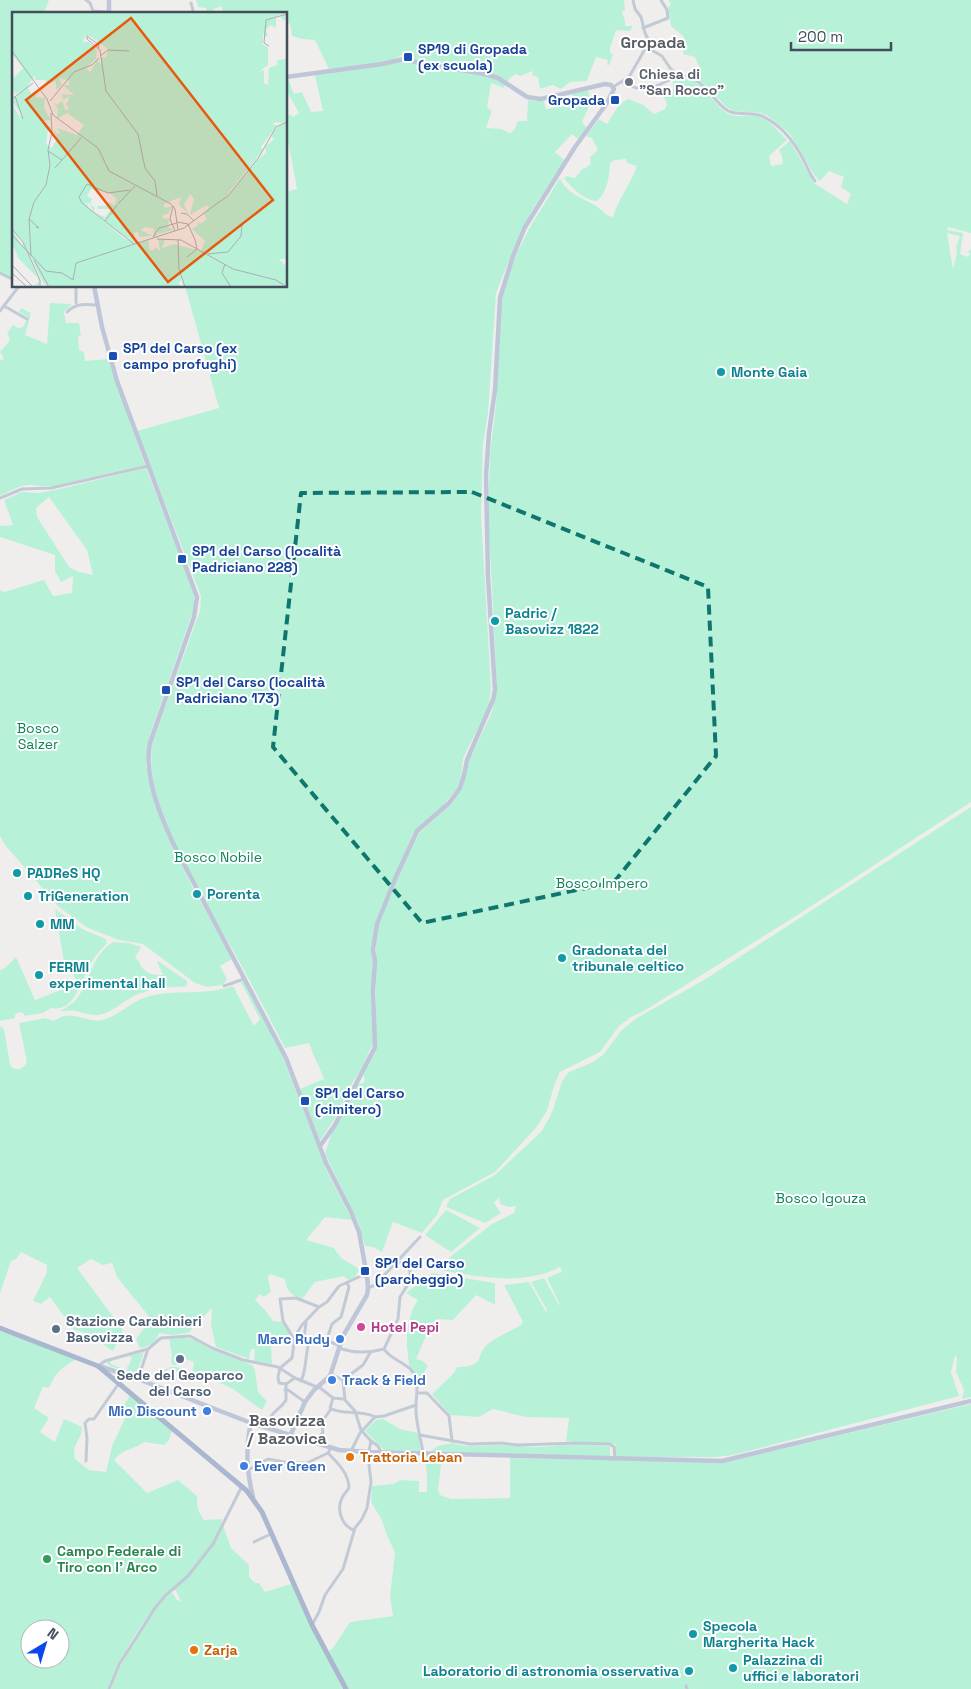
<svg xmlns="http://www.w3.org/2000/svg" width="971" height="1689" viewBox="0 0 971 1689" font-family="'Space Grotesk',sans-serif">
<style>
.green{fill:#b7f2d8;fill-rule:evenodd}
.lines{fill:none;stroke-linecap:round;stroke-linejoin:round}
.street{stroke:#c2cad6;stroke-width:3}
.secondary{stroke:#bec6d8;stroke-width:4.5}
.primary{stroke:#aab7cf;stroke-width:5}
.marked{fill:none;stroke:#0f766e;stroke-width:4;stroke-dasharray:10 6;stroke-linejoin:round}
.transit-dot{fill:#1a4fb4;stroke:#fff;stroke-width:2}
.worship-dot{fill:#6b7280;stroke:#fff;stroke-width:2}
.culture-dot{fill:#0f9aa8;stroke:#fff;stroke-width:2}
.hotel-dot{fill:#d1479c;stroke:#fff;stroke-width:2}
.service-dot{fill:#5c6f8a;stroke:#fff;stroke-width:2}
.shop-dot{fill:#3f7fe0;stroke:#fff;stroke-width:2}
.food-dot{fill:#e8710a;stroke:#fff;stroke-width:2}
.leisure-dot{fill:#2e9e5b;stroke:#fff;stroke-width:2}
.labels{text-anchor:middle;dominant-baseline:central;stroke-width:4;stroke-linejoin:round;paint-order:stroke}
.transit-label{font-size:14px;font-weight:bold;fill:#164399;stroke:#fff;text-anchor:start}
.worship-label{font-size:14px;font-weight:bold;fill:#5b616d;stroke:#fff;text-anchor:start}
.culture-label{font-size:14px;font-weight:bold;fill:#0d838f;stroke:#fff;text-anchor:start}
.park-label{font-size:14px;fill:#0f845c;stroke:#fff}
.service-label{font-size:14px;font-weight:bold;fill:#4e5e75;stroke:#fff;text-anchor:start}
.hotel-label{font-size:14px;font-weight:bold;fill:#b23c85;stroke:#fff;text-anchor:start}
.shop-label{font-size:14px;font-weight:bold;fill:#366cbe;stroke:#fff;text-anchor:end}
.food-label{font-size:14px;font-weight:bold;fill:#c56008;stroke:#fff;text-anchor:start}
.leisure-label{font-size:14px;font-weight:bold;fill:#27864d;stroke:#fff;text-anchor:start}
.quarter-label{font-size:16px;font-weight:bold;fill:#595c63;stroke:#fff}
.inset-road{fill:none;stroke:#abaeb3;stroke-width:1}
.view{fill:#e8590c;fill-opacity:0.15;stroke:#e8590c;stroke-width:2.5}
.inset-edge{fill:none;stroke:#444d5c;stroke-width:2.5}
</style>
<rect width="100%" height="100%" fill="#f0eeed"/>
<g class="green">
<path d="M0,0H49L45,10L46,14H14V200H11V205L14,208V279L0,272Z"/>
<path d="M196,0H624L625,10L622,12L625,21V26H633L630,31L616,30L610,48V53L613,55L609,65H607L608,60L596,57L587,81L570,82L561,89L553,85L540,89L538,77L532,75L533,71L520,76L516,74L510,78L508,82L500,78L412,59L403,54C391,65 346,67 329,69L315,40L302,39L292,36L290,23L286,24V14H224L221,6L214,9L212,14H208L206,8L198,7Z"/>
<path d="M669,0H971V233L948,227L947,230L963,233L960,254L968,257L970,254L968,252L971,249V802L796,916L644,1011L631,1017L619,1026L600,1052L560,1072L554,1086L547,1111L535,1129L495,1172L443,1200L437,1215L422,1233L393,1222L382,1252L373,1247L365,1246L358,1222L325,1154L332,1131L356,1085L363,1083L365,1080L363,1073L376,1048V944L378,927L394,884L419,833L451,804L462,788L469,761L492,712L497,687L488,511L490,454L496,405L502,294L516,255L529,229L560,178C566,194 586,199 599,208C604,212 606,216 613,217C618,199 631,184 637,166L627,163L626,159L615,160L610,163C610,175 607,193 597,201C583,200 572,188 564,178L567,176L575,178L583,168L584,169L591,164L590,157L598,150L592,138L586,136L599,119L607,124L619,105L628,99L643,105L654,114L665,109L667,104L660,88H665L668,94L673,93V82C695,65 713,107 729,114C737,118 748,115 756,116C771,119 777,131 787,140L769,156L771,166L783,164L782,156L779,150L790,141L814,183L847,204L851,194L841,187L844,177L829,171L820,181L815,176L789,133L768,116L761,113L734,111L726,107L708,87L695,78L700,69L695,57L683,54L684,46L683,43L685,40L683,36L671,26L668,7L671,5ZM947,233L960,236L956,247L957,254L953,269Z"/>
<path d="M403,61L485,75L496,79L505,85L504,88L491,83L487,108L492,111L486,128L501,129L510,133L514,130L518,121H527L528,100L544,101L546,109L574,104L572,94L588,90L591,102L582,122L587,128L578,139L572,134L555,152L564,160L561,167L534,207L521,231L496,293L488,413L483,444L481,515L491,688L489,707L463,758L461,776L458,787L441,808L413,833L375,924L371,951L373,961L371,994L374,1044L371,1047L361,1070L351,1085L337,1115L320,1141L300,1089L324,1079C320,1067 313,1056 309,1043L285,1048C267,1014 250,980 231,947C202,895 140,800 153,741L200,611L201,596L137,431L219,408L185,286H286V192L297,189L286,130V115H291L293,117L299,113L286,90V79H288L294,94L302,92L311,112L323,111L315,75Z"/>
<path d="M50,303L72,304L64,312L66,323H79L81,335L78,336L79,350L84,352L85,361L108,359L145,465L53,486C44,487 36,485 28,485C18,486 8,492 0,496V360L4,359L0,352L10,340L7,333L13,325L18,328L23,327L28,317L19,312L21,308L31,313L25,335L47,344Z"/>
<path d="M146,468L188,577L194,595V608L149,738L147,749L146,766L150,783L162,824L192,886L232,959L220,966L227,979L223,985L207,987L195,983L143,944L119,940L88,928L59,907L5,845L0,836V590L4,592L44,580L53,596L72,593L73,576L61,582L55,571V555L0,537V526L13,525L4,500L22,492L39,493L64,488ZM49,497L87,550L93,575L79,572L69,567L37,517L36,508Z"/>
<path d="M971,807V1397L962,1399L964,1390L956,1372L957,1357L955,1356L951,1372L959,1396L733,1455L716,1457H616L615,1444L566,1441L569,1418L526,1417L493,1409L479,1417L450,1415L432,1394L454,1373L457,1367C488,1366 473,1356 489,1343C498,1336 511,1331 521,1325L523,1322L504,1285L529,1282L546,1312L547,1310L531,1282L544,1278L559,1305H560L547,1278L561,1272L562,1271L560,1267C522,1287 475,1276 435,1269L492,1224L514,1213L516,1206L509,1207L500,1204L499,1197L494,1203L501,1213L485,1223L446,1207L450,1199L495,1175L542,1131L553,1110L562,1081L569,1072L591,1063L603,1055L621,1031L635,1019L704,980Z"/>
<path d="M55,909L82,929L106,939L107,943C100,950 94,957 90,965C81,980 75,1013 51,1008L43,1013L25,1016L23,1013L18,1012L15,1015V1018L0,1021V970L5,968L16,957L35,1000L79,983L64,962Z"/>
<path d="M113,942L129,943L141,947L135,958L139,961C142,972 152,976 163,975L157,962L158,961L187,981V985L184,987C167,986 149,989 134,996C122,1002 113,1012 99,1015C91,1016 84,1013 76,1011C71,1010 65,1011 60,1011C65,1008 70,1005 74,1002C91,984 89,957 113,942Z"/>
<path d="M242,982H245L281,1052L326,1169L352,1220L325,1217L306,1240L334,1248L341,1258L359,1269L355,1277L348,1280L344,1276L315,1282L302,1299C291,1295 286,1291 285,1279L269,1274L268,1279L271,1292L264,1297L260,1294L255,1300L265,1310L273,1321L282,1322L291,1336L271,1346L272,1364L254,1361L255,1349H251L249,1359L216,1347L211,1325L212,1308L188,1333L172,1335L159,1333C157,1342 149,1347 140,1348L136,1339L151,1319L117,1277L112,1263L103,1265L91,1259L77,1268L123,1330L113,1351L101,1343L86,1338L85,1333L74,1330L50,1297L41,1304L33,1301L47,1272V1265L21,1252L16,1259L11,1261L0,1293V1026L4,1029L10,1064L12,1068C19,1070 23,1069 27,1062L19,1023L46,1018L53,1021C57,1019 61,1017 64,1016C77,1013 89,1023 102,1020C119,1016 132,1000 150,996C179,989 204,996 233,986L254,1026L260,1019L242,984L239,985Z"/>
<path d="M446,1210L480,1228L451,1252L425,1235Z"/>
<path d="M432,1273L495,1283V1305L476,1295L453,1320L437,1319L430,1327L416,1359L423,1361L428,1366L419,1380L409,1366L407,1346V1329L413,1308L418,1300L406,1293Z"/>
<path d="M0,1331L77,1359C62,1367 56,1372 49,1388L43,1387L34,1408L49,1418L40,1432L55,1442L64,1419L82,1427L81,1434L74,1449L75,1459L89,1470L106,1472L112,1446L128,1412L123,1407L130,1395L172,1430L169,1440L164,1445L144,1442C132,1451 125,1447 114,1460L147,1493L178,1480L197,1496C197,1506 198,1512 204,1520L221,1519L231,1548L249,1565V1577L255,1583H259L265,1592L291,1584L311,1628L343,1689H111C124,1656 145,1616 172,1592L177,1600L181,1601L176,1591L172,1589C143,1618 123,1651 108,1689H0ZM30,1629H60V1659H30Z"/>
<path d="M182,1337L195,1340L210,1349L252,1365L255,1370L258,1392L267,1401L262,1410L233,1389L216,1381L192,1378L169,1368L166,1373L163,1371C171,1364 181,1366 188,1373H192L194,1362L180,1357L176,1360L177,1365H173L171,1362L172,1355L169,1339Z"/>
<path d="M144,1352L136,1375L110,1366L106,1362L110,1361L111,1364L124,1369H126L128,1371L127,1366L129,1365L132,1357H130V1356Z"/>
<path d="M971,1404V1689H348L329,1651L333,1648L350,1622L393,1616L390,1596L395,1553L386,1533L382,1520L371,1502L372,1486L394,1484L400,1480L419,1481V1492H427V1477L425,1456L442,1457L438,1490L440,1495L451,1499L510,1498V1458L727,1462Z"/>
<path d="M383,1419L400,1429L418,1433L421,1451L384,1450L365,1431L376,1420Z"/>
<path d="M452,1443L464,1446L498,1445L538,1447L572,1444L610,1446V1457L431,1451L438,1446Z"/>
</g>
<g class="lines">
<g class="street">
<path d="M86,0L90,3L93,11L109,12"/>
<path d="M191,3L194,14"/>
<path d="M643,28L668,18L667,10L661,0"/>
<path d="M646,47L662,56L670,68L679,76"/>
<path d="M623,82C640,93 652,89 669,80C673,78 677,75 683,76C702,78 710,96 724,108C735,118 752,110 764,117C782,126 795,143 804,161C808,168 810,175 815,181"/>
<path d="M613,87L629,77L645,49L650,45V43L645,33L641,17L635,9L633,0"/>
<path d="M0,273L14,280"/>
<path d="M76,286V303"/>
<path d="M4,306L27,319"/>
<path d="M0,311L19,286"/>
<path d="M67,312C76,303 86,304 97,305"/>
<path d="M0,498L22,489L51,488L148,466"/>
<path d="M224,986L244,979"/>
<path d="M368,1288L375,1285L420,1237"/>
<path d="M304,1338L306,1323"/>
<path d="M294,1339C304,1338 310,1344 319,1344L327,1339L332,1324L341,1317L349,1287L347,1283"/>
<path d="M294,1339L283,1321L280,1299L296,1298L319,1307"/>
<path d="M326,1340L340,1346"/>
<path d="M339,1348C355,1354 369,1353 384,1349"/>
<path d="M384,1349C391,1360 405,1362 412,1371C420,1382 416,1394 416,1406C415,1421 421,1438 423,1453"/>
<path d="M384,1349L398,1319L400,1297L410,1281V1271L406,1264L396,1262"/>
<path d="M98,1366L105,1361L148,1349L161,1338L190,1336L212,1348L243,1360L278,1367L295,1378L317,1387"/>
<path d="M331,1374L343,1380"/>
<path d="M138,1379L148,1349"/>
<path d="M301,1381C307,1368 305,1355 309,1342"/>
<path d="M286,1384L295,1378"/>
<path d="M319,1387L333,1398L344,1399"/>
<path d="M285,1390H288L305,1402"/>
<path d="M418,1393H427L449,1416L452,1441"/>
<path d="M333,1398L330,1408C343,1416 360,1409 375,1417"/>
<path d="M269,1427C269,1410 279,1412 286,1400V1384L279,1383L278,1377L280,1368L292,1358L295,1336L302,1325L319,1307L327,1302L339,1286L361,1276H367"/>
<path d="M420,1435L470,1444L500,1443L518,1445L576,1443L610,1444L614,1447L615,1459"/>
<path d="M371,1441L378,1446L381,1452"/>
<path d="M315,1443L323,1432L321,1423L331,1409"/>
<path d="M351,1451L360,1433L375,1417L384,1416L416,1405"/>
<path d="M328,1453C338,1463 349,1474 349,1488C347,1491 343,1495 342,1498C336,1510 342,1526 354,1530"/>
<path d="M86,1461L87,1438L85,1423L89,1419H94L119,1383"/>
<path d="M248,1470L268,1459L289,1463H307L328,1453L331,1448"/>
<path d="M254,1542L271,1534"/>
<path d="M312,1625L319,1612L325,1595L343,1569L355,1528L362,1519L367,1508L371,1482L368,1456L371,1441L361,1430L355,1411L345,1400L343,1380L363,1365L370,1353"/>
<path d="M686,1686L687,1689"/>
<path d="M109,1689L120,1663L155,1608L166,1595L188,1576L213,1544L242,1486"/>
</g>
<g class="secondary">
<path d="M109,0V14"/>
<path d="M286,77L382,64L404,59L420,63L485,74L498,78L527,97L541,99L605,84L611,85L614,89L607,103L575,147L525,227L513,256L500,298L495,390L489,433L486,475L488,577L495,690L493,700L467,760L464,775L460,788L449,803L417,831L395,879L377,924L373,950L375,961L373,991L375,1047L335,1125L320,1146"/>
<path d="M94,286L102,327L117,381L197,597L194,617L150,743C143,777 162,821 177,851L286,1058L326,1163L351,1212L359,1232L367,1276L368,1288L367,1295L343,1336L330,1376L314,1390L305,1402L291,1434"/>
<path d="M99,1366L138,1379L251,1423L339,1450L368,1452L722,1461L971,1401"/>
<path d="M251,1423C245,1448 247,1473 253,1497"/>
</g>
<path class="primary" d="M0,1328L98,1366L247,1491L262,1512L312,1625L346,1689"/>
</g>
<path class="marked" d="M472,492L708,587L716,756L614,882L422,923L273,747L301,493Z"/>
<g class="transit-dot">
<rect x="403" y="52" width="10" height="10" rx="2.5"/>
<rect x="610" y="95" width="10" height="10" rx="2.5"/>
<rect x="108" y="351" width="10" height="10" rx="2.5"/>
<rect x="177" y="554" width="10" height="10" rx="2.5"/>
<rect x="161" y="685" width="10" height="10" rx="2.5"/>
<rect x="300" y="1096" width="10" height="10" rx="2.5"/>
<rect x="360" y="1266" width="10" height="10" rx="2.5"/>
</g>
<circle class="worship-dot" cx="629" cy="82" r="5"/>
<g class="culture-dot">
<circle cx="721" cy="372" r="5"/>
<circle cx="495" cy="621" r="5"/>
<circle cx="17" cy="873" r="5"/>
<circle cx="197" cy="894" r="5"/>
<circle cx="28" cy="896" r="5"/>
<circle cx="40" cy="924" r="5"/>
<circle cx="562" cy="958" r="5"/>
<circle cx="39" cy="975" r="5"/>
<circle cx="693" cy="1634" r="5"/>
<circle cx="733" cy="1668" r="5"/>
<circle cx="689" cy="1671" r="5"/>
</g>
<circle class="hotel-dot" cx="361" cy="1327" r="5"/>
<g class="service-dot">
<circle cx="56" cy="1329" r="5"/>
<circle cx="180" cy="1359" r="5"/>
</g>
<g class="shop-dot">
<circle cx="340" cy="1339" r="5"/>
<circle cx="332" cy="1380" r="5"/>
<circle cx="207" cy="1411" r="5"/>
<circle cx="244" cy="1466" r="5"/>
</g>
<g class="food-dot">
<circle cx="350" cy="1457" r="5"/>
<circle cx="194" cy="1650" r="5"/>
</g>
<circle class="leisure-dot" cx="47" cy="1559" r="5"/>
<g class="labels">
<g class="transit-label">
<text x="418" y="49">SP19 di Gropada<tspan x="418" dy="16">(ex scuola)</tspan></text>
<text x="605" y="100" text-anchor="end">Gropada</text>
<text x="123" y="348">SP1 del Carso (ex<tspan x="123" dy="16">campo profughi)</tspan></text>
<text x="192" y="551">SP1 del Carso (località<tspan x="192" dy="16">Padriciano 228)</tspan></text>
<text x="176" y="682">SP1 del Carso (località<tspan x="176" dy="16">Padriciano 173)</tspan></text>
<text x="315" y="1093">SP1 del Carso<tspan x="315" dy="16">(cimitero)</tspan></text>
<text x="375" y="1263">SP1 del Carso<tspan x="375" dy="16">(parcheggio)</tspan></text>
</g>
<g class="worship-label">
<text x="639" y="74">Chiesa di<tspan x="639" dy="16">"San Rocco"</tspan></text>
</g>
<g class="culture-label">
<text x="731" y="372">Monte Gaia</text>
<text x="505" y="613">Padric /<tspan x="505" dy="16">Basovizz 1822</tspan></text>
<text x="27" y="873">PADReS HQ</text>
<text x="207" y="894">Porenta</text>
<text x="38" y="896">TriGeneration</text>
<text x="50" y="924">MM</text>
<text x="572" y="950">Gradonata del<tspan x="572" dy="16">tribunale celtico</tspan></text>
<text x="49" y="967">FERMI<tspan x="49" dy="16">experimental hall</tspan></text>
<text x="703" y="1626">Specola<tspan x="703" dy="16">Margherita Hack</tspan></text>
<text x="743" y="1660">Palazzina di<tspan x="743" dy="16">uffici e laboratori</tspan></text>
<text x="679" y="1671" text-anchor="end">Laboratorio di astronomia osservativa</text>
</g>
<g class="park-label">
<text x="38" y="728">Bosco<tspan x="38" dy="16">Salzer</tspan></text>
<text x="218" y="857">Bosco Nobile</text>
<text x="602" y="883">Bosco Impero</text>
<text x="821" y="1198">Bosco Igouza</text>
</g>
<g class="service-label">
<text x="66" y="1321">Stazione Carabinieri<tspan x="66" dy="16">Basovizza</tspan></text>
<text x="180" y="1375" text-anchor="middle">Sede del Geoparco<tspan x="180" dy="16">del Carso</tspan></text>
</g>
<g class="hotel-label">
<text x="371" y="1327">Hotel Pepi</text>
</g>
<g class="shop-label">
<text x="330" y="1339">Marc Rudy</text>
<text x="342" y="1380" text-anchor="start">Track &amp; Field</text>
<text x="197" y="1411">Mio Discount</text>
<text x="254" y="1466" text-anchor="start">Ever Green</text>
</g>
<g class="food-label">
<text x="360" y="1457">Trattoria Leban</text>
<text x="204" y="1650">Zarja</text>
</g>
<g class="leisure-label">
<text x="57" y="1551">Campo Federale di<tspan x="57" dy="16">Tiro con l' Arco</tspan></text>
</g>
<g class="quarter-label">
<text x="653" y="42">Gropada</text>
<text x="287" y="1420">Basovizza<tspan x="287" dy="18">/ Bazovica</tspan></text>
</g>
</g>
<g transform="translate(12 12)">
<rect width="275" height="275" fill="#f0eeed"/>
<path d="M0,0H275L272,9L268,4L274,2L264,4V16L258,13L254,18L256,24H252L251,19V33L256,35V53L247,60L252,58V71L256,73L257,56L265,53L266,48L275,47V247H267L275,255V274L171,275L170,267L167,271L169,275H38L32,269L37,275L32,272L11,229L0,217V91L9,108L7,102L12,106L0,89L12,77L4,82L0,77V63L3,62L0,64L3,65L11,56L0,42ZM73,24H78L96,37L94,45L90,46L89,52L85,48L78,60L74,56L84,47L85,38L77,30H71ZM23,63V68H33L36,72L44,69V78L50,73L47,66L56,68L58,73H51L62,83L50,82L51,88L58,84L54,93L57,95L54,99L50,89L45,93L41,90L45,95L40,101L46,95L45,107L55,101L72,113L65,123L45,116L48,121L45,122L44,119H42L45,126L40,136L34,132L36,118L40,117L32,109L39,108L32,96L33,86L24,85L25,81L20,86L23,75L20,82L15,75ZM264,110L271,111L262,118L259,124L262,127L253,135L254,141L244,149L217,183L212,187L251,138L249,135L265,113L260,112ZM79,177L97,181L105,187L102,193L97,190L95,194H86L85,197H99L93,205L83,201L93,208L96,204L93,209L96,212L121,230L113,227L68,189L73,193V190L74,193L75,194V190V195L77,196L75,191L76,190L82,200L83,195L78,193L80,187L75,184ZM178,182L182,187L178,203L195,193L197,196L183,208L192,202L195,207L188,212L185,208L186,213L180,217L193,229L189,239L162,232L150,236L153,228L146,227L148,239L143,235L141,239L137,237V228L114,235L124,231L122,221L126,220L127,225L140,224L129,218L133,215L142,217L141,226L145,225V218L147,222L161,218L155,214L158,207L151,206V203L156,202L160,194L152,196V192L169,185L167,193L176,201L172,193ZM0,218L10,233L11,231L27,267L28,271L27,275L22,274L27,270L25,265L7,247L0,231Z" fill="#b7f2d8" fill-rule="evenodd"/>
<path class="inset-road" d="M75,27L88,38L94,79L126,122L133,156L143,169L145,184M75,27V24L87,33L86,37M257,34L252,31L254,8L275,2M0,39L35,87L41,103L86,136L97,159L159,192L163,197L166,218M88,44L96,38L117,39M3,84L11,107M0,87L21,71M38,89L62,60L80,53L87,46M36,139L50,148M43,156L69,126M118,178L96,181L75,172L67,185L70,191L122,232M106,192L123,174M161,194L158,207L163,219M169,201L175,202L182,209M17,207L27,216L24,215M93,209L105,193M165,210L176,212L183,228L185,237L175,245M0,217L11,230L28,268V275M0,223L34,259L50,261L61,268L64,251L172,216L203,193L216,184L247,145L264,115L275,110M141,225L147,216L165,211M145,227L169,228L221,257L264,268L275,275M166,228L167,257L173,275M196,242L216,240L229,224L230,212M19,244L17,207L22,190L34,173L38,153L36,138L40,120L39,101M22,248L37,275M213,252L210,261L219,275M0,253L21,275M0,261L15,275"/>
<path class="view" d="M119,6L261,188L156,270L14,88Z"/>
<rect width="275" height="275" class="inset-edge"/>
</g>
<g transform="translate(45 1644) rotate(38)"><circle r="24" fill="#ffffff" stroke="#b4b8be"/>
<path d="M0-4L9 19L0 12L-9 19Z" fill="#0a48ee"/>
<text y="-8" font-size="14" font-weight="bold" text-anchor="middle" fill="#444d5c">N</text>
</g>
<path d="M791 42v8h100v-8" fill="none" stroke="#444d5c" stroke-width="2.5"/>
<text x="798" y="42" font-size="15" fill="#444d5c" stroke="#ffffff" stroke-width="4" paint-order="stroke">200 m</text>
</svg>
